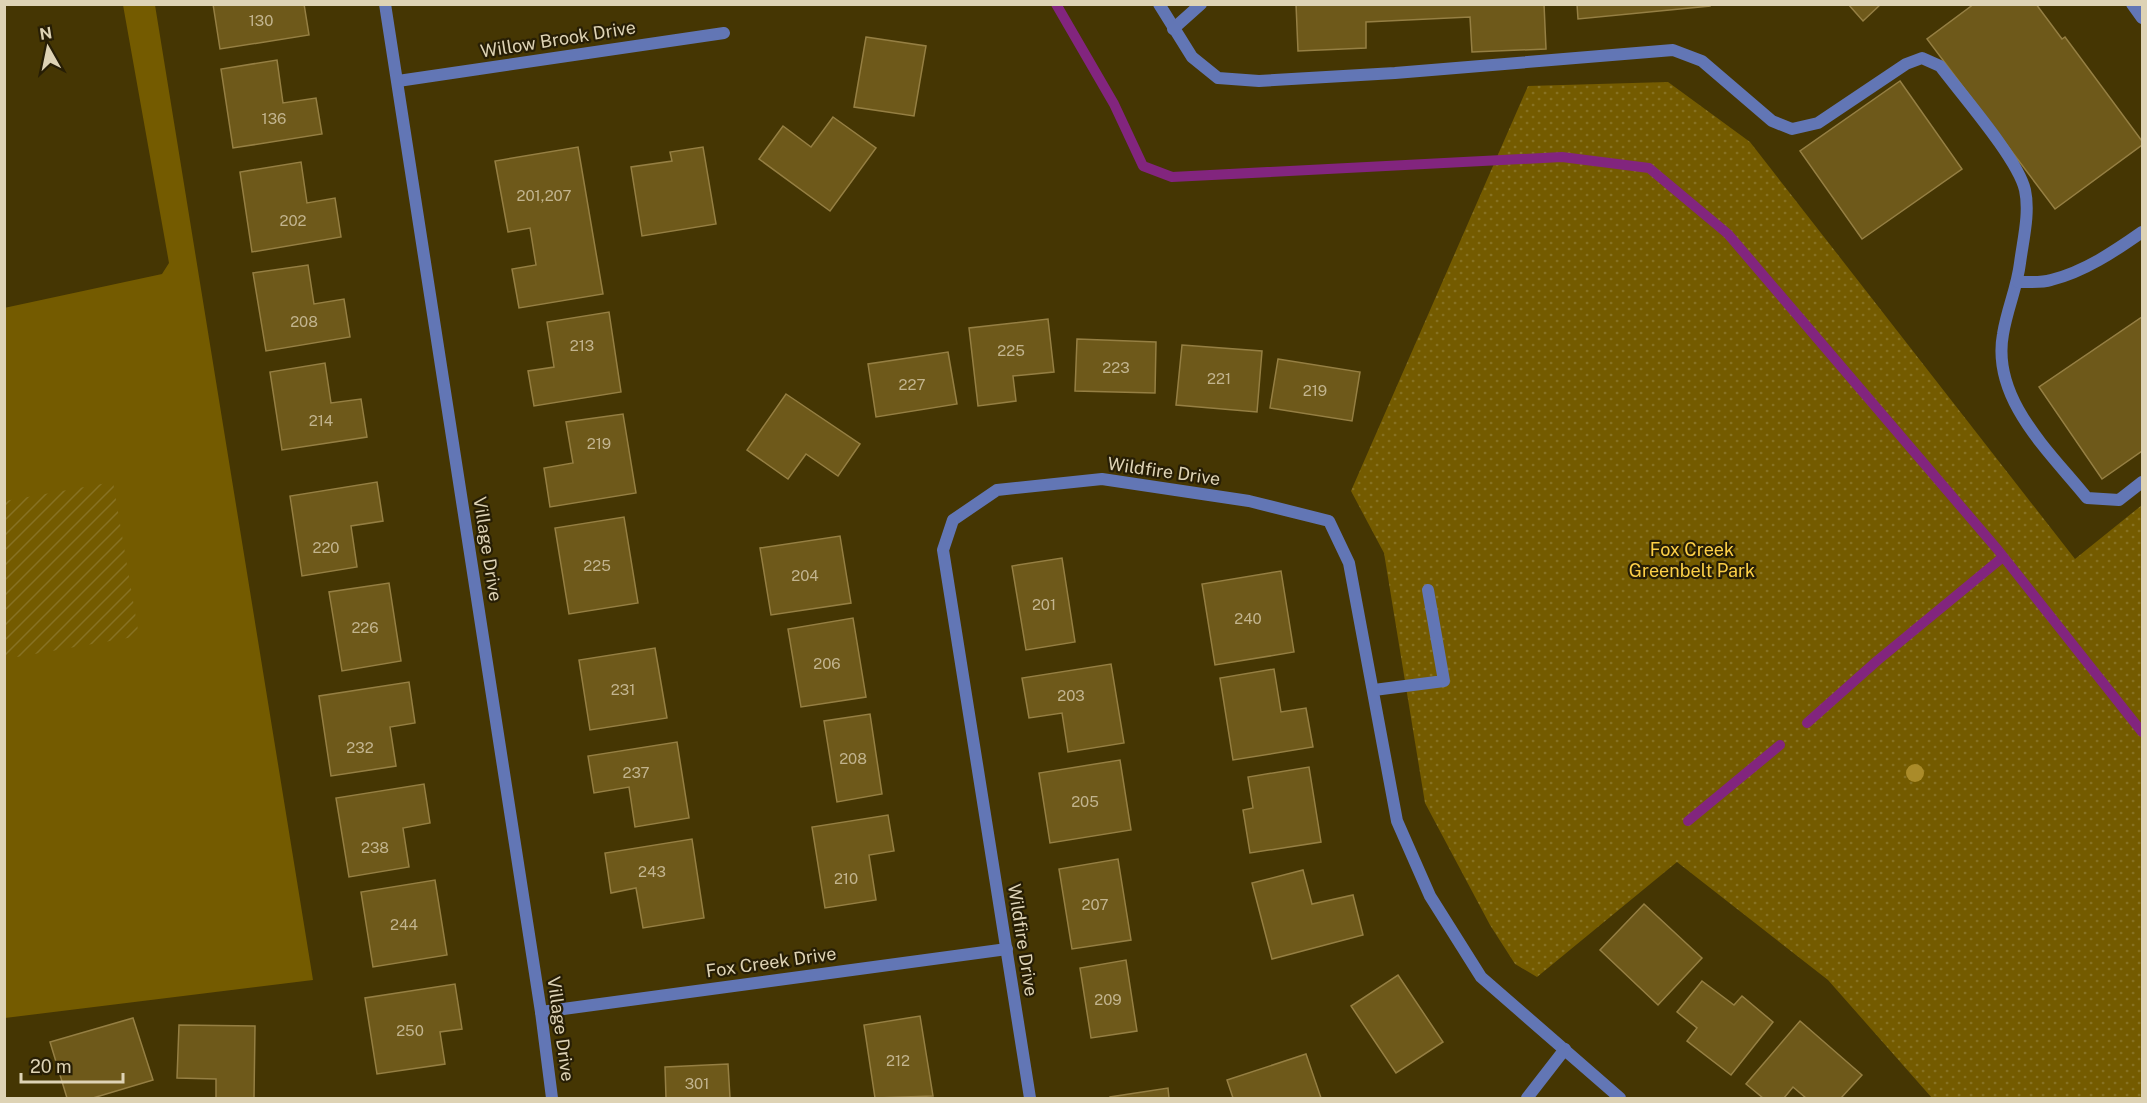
<svg xmlns="http://www.w3.org/2000/svg" width="2147" height="1103" viewBox="0 0 2147 1103" font-family="'Public Sans',sans-serif">
<style>
.grass{fill:#745b00}
.park{fill:url(#park-dots)}
.garden{fill:url(#garden-furrows)}
.lines{fill:none;stroke-linecap:round;stroke-linejoin:round}
.stream{stroke:#82257e;stroke-width:10}
.building{fill:#6e591a;stroke:#957f43;stroke-width:1.5}
.service{stroke:#6276b5;stroke-width:12}
.minor{stroke:#6276b5;stroke-width:12}
.tertiary{stroke:#6276b5;stroke-width:12}
.tree{fill:#aa8b29}
.labels{text-anchor:middle;dominant-baseline:central;stroke-width:4.5;stroke-linejoin:round;paint-order:stroke}
.number-label{font-size:15px;fill:#c2b48e}
.street-label{font-size:18px;fill:#ded3b5;stroke:#271e05}
.park-label{font-size:18px;fill:#fdd048;stroke:#271e05}
</style>
<defs>
<pattern id="park-dots" width="8" height="8" patternUnits="userSpaceOnUse" patternTransform="scale(1.5)"><rect width="8" height="8" fill="#745b00"/><path d="M2 2h.1M6 6h.1" fill="none" stroke="#877223" stroke-width="1.8" stroke-linecap="round"/></pattern>
<pattern id="garden-furrows" width="10" height="10" patternUnits="userSpaceOnUse" patternTransform="scale(1.5)"><rect width="10" height="10" fill="#745b00"/><path d="M-1 1l2-2M0 10L10 0M9 11l2-2" fill="none" stroke="#877223"/></pattern>
</defs>
<rect width="100%" height="100%" fill="#453603"/>
<path class="grass" d="M123,5H155L313,980L5,1018L4,308L162,274L169,263Z"/>
<path class="park" d="M1668,82L1750,142L2075,559L2142,505V1098H1932L1828,980L1677,862L1537,977L1515,964L1490,925L1425,803L1384,553L1351,491L1528,86Z"/>
<path class="garden" d="M113,482L139,636L5,659V501Z"/>
<g class="lines">
<g class="stream">
<path d="M1056,4L1114,104L1143,166L1172,177L1562,157L1649,168L1728,234L1998,550L2142,732"/>
<path d="M1807,723L1878,660L2003,557"/>
<path d="M1688,821L1780,745"/>
</g>
</g>
<g class="building">
<path d="M213,4H304L309,35L220,49Z"/>
<path d="M1296,4H1544L1546,49L1472,52L1470,17L1366,22V48L1298,51Z"/>
<path d="M1577,4H1710V6L1578,19Z"/>
<path d="M1848,4H1881L1863,21Z"/>
<path d="M1974,4H2036L2062,39L2065,37L2142,141V145L2055,209L1927,39Z"/>
<path d="M866,37L926,46L914,116L854,107Z"/>
<path d="M277,60L283,103L316,98L322,134L233,148L221,69Z"/>
<path d="M1900,81L1962,169L1862,239L1800,151Z"/>
<path d="M833,117L876,148L830,211L759,159L783,126L811,147Z"/>
<path d="M578,147L603,294L519,308L512,269L536,265L530,228L508,232L495,161Z"/>
<path d="M703,147L716,224L642,236L631,167L672,161L670,152Z"/>
<path d="M301,162L307,203L335,198L341,237L252,252L240,172Z"/>
<path d="M308,265L314,304L344,299L350,337L266,351L253,273Z"/>
<path d="M609,312L621,392L534,406L528,371L554,367L547,322Z"/>
<path d="M2142,317V451L2102,479L2039,387Z"/>
<path d="M1048,319L1054,372L1013,376L1016,401L978,406L969,328Z"/>
<path d="M1077,339L1156,342L1155,393L1075,391Z"/>
<path d="M1182,345L1262,351L1257,412L1176,405Z"/>
<path d="M948,352L957,404L876,417L868,364Z"/>
<path d="M1278,359L1360,372L1352,421L1270,408Z"/>
<path d="M325,363L331,403L361,399L367,437L282,450L270,372Z"/>
<path d="M786,394L860,444L838,476L806,454L788,479L747,450Z"/>
<path d="M623,414L636,493L550,507L544,468L573,463L566,422Z"/>
<path d="M377,482L383,521L351,526L357,567L302,576L290,496Z"/>
<path d="M624,517L638,603L569,614L555,528Z"/>
<path d="M840,536L851,603L771,615L760,548Z"/>
<path d="M1062,558L1075,642L1026,650L1012,566Z"/>
<path d="M1281,571L1294,652L1215,665L1202,584Z"/>
<path d="M389,583L401,661L342,671L329,592Z"/>
<path d="M853,618L866,697L801,707L788,629Z"/>
<path d="M655,648L667,718L590,730L579,660Z"/>
<path d="M1111,664L1124,743L1068,752L1062,713L1029,718L1022,678Z"/>
<path d="M1274,669L1281,712L1306,708L1313,747L1233,760L1220,678Z"/>
<path d="M409,682L415,723L390,727L396,766L331,776L319,696Z"/>
<path d="M870,714L882,794L837,802L824,721Z"/>
<path d="M677,742L689,818L635,827L629,787L594,793L588,756Z"/>
<path d="M1120,760L1131,830L1050,843L1039,773Z"/>
<path d="M1309,767L1321,842L1250,853L1243,810L1253,808L1248,777Z"/>
<path d="M424,784L430,823L403,828L409,867L349,877L336,798Z"/>
<path d="M888,815L894,851L869,855L876,900L825,908L812,827Z"/>
<path d="M692,839L704,918L643,928L636,888L611,893L605,853Z"/>
<path d="M1118,859L1131,940L1072,949L1059,869Z"/>
<path d="M1303,870L1312,904L1353,895L1363,935L1272,959L1252,883Z"/>
<path d="M435,880L447,955L373,967L361,892Z"/>
<path d="M1644,904L1702,958L1658,1005L1600,950Z"/>
<path d="M1126,960L1137,1031L1091,1038L1080,968Z"/>
<path d="M1398,975L1443,1042L1396,1073L1351,1006Z"/>
<path d="M1702,981L1734,1005L1742,996L1773,1022L1731,1075L1687,1041L1697,1028L1677,1012Z"/>
<path d="M455,984L462,1029L440,1032L445,1064L377,1074L365,998Z"/>
<path d="M920,1016L933,1096L875,1098L864,1025Z"/>
<path d="M133,1018L153,1080L93,1098H67L50,1042Z"/>
<path d="M1800,1021L1862,1075L1841,1098H1806L1793,1087L1784,1098H1763L1746,1084Z"/>
<path d="M179,1025L255,1026L254,1098H216V1079L177,1078Z"/>
<path d="M1306,1054L1321,1098H1233L1227,1080Z"/>
<path d="M728,1064L730,1098H666L665,1067Z"/>
<path d="M1168,1088L1169,1098H1110V1097Z"/>
</g>
<g class="lines">
<g class="service">
<path d="M1159,4L1192,57L1218,78L1259,81L1395,73L1673,50L1702,61L1772,121L1792,129L1818,123L1906,64L1922,58L1940,66C1961,94 2018,159 2025,190C2030,213 2023,240 2020,263C2017,288 2007,309 2003,334C1991,399 2050,452 2087,498L2119,500L2142,482"/>
<path d="M1173,29L1201,4"/>
<path d="M1374,690L1444,681L1428,590"/>
</g>
<g class="minor">
<path d="M2132,4L2142,18"/>
<path d="M398,81L724,33"/>
<path d="M2018,282C2028,282 2041,283 2051,280C2084,272 2115,251 2142,232"/>
<path d="M541,1012L1007,949"/>
<path d="M1030,1098L943,550L953,520L997,490L1102,479L1249,501L1329,521L1349,563L1397,821L1430,896L1481,977L1620,1098"/>
<path d="M1527,1098L1565,1049"/>
</g>
<path class="tertiary" d="M385,4L541,1012L552,1098"/>
</g>
<circle class="tree" cx="1915" cy="773" r="9"/>
<g class="labels">
<g class="number-label">
<text x="261" y="20">130</text>
<text x="274" y="118">136</text>
<text x="544" y="195">201,207</text>
<text x="293" y="220">202</text>
<text x="304" y="321">208</text>
<text x="582" y="345">213</text>
<text x="1011" y="350">225</text>
<text x="1116" y="367">223</text>
<text x="1219" y="378">221</text>
<text x="912" y="384">227</text>
<text x="1315" y="390">219</text>
<text x="321" y="420">214</text>
<text x="599" y="443">219</text>
<text x="326" y="547">220</text>
<text x="597" y="565">225</text>
<text x="805" y="575">204</text>
<text x="1044" y="604">201</text>
<text x="1248" y="618">240</text>
<text x="365" y="627">226</text>
<text x="827" y="663">206</text>
<text x="623" y="689">231</text>
<text x="1071" y="695">203</text>
<text x="360" y="747">232</text>
<text x="853" y="758">208</text>
<text x="636" y="772">237</text>
<text x="1085" y="801">205</text>
<text x="375" y="847">238</text>
<text x="652" y="871">243</text>
<text x="846" y="878">210</text>
<text x="1095" y="904">207</text>
<text x="404" y="924">244</text>
<text x="1108" y="999">209</text>
<text x="410" y="1030">250</text>
<text x="898" y="1060">212</text>
<text x="697" y="1083">301</text>
</g>
<g class="street-label">
<text transform="translate(558 39) rotate(-9)">Willow Brook Drive</text>
<text transform="translate(1164 471) rotate(8)">Wildfire Drive</text>
<text transform="translate(488 549) rotate(81)">Village Drive</text>
<text transform="translate(1023 940) rotate(81)">Wildfire Drive</text>
<text transform="translate(771 962) rotate(-8)">Fox Creek Drive</text>
<text transform="translate(561 1029) rotate(82)">Village Drive</text>
</g>
<g class="park-label">
<text x="1692" y="549">Fox Creek<tspan x="1692" dy="21">Greenbelt Park</tspan></text>
</g>
</g>
<rect width="2147" height="1103" fill="none" stroke="#ded3b5" stroke-width="12"/>
<g transform="translate(48 48) rotate(351)" stroke="#271e05" stroke-width="4.5" paint-order="stroke">
<path d="M0-4.5L10 22L0 15L-10 22Z" fill="#ded3b5"/>
<text y="-9" font-size="16" font-weight="bold" text-anchor="middle" fill="#ded3b5">N</text>
</g>
<path d="M21 1073v9h102v-9" fill="none" stroke="#ded3b5" stroke-width="3"/>
<text x="30" y="1073" font-size="18" fill="#ded3b5" stroke="#271e05" stroke-width="4.5" paint-order="stroke">20 m</text>
</svg>
